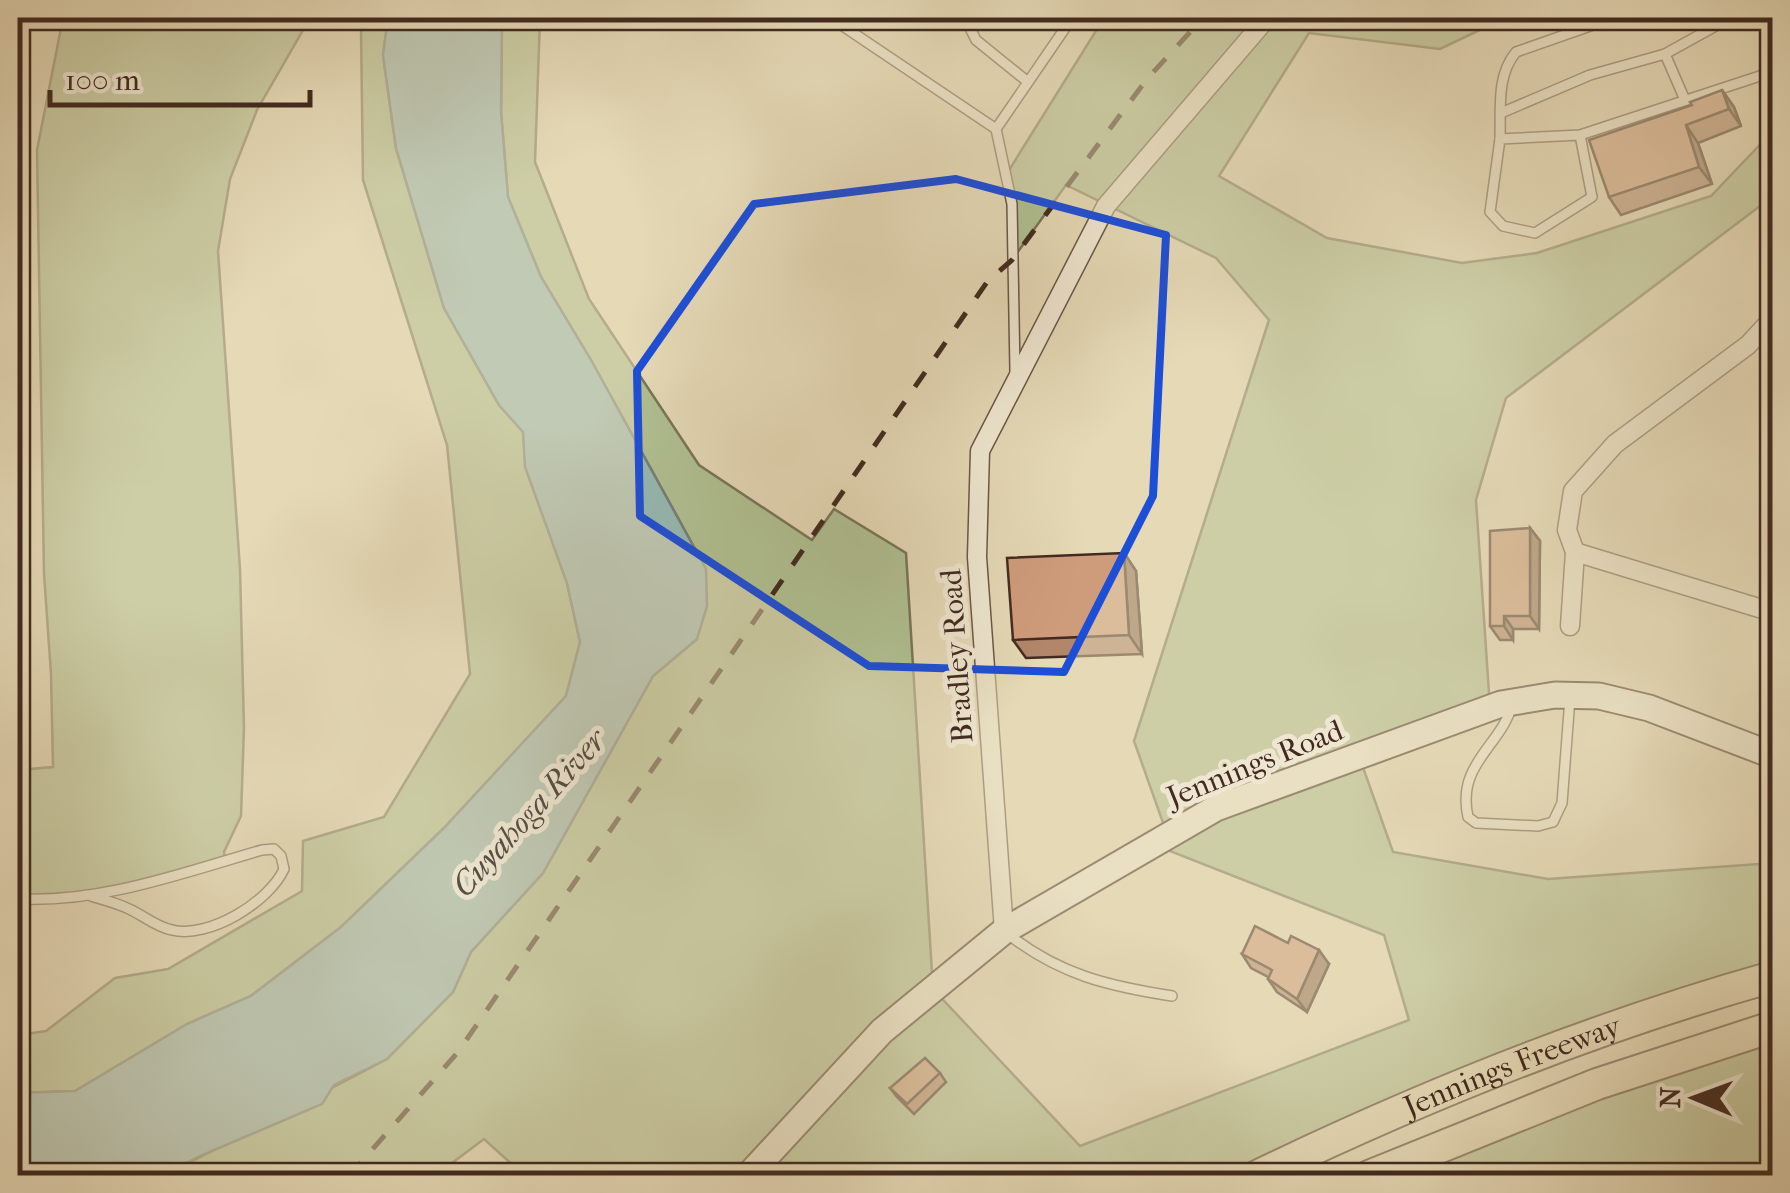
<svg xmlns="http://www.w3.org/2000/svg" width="1790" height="1193" viewBox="0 0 1790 1193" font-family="'IM FELL French Canon',serif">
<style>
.green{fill:#b0c092;stroke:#797559;stroke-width:2.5}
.water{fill:#96b9b4;stroke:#748079;stroke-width:2.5}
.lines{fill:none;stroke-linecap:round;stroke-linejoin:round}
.lane-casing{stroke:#6b5646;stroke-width:12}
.street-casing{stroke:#6b5646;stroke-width:21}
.secondary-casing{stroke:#422a20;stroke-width:29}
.highway-casing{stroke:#422a20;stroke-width:34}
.lane{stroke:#eee6d0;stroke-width:9}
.street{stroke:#eee6d0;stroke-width:18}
.secondary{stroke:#eee6d0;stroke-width:25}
.highway{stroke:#e5d9b6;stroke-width:30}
.rail{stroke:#422a20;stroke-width:5;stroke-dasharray:18 18;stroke-linecap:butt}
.wall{fill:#b2866a;stroke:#422a20;stroke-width:2.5}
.shaded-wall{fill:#916d56;stroke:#422a20;stroke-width:2.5}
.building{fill:#cf9c7b;stroke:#422a20;stroke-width:2.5}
.marked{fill:none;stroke:#1d4ed8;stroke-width:8;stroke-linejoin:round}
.labels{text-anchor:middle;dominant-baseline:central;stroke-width:10;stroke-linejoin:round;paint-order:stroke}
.street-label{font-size:30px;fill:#422a20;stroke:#eee6d0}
.water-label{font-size:32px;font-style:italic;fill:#574e45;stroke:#eee6d0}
</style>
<rect width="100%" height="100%" fill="#e5d9b6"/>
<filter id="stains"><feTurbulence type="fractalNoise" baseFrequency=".002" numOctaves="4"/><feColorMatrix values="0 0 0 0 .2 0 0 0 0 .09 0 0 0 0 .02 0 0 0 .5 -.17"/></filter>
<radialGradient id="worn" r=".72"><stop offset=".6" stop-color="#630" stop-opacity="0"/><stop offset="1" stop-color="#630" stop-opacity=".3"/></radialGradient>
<g class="green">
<path d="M63,18H310L257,110L230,179L218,251L240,569L244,728L241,816L224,852L225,861L91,896L18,899V770L53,767L51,674L44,574L37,150Z"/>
<path d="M328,18H388L383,55L396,148L444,308L499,405L523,432L526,467L567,583L580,642L566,696L444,828L341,927L251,996L187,1024L75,1091L18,1093V1035L46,1031L115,978L168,969L302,891L303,841L384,817L470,674L447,445L363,180L361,30Z"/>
<path d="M502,18H540L535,162L589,299L699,465L812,540L834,509L906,553L933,989L1080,1146L1409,1020L1384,935L1152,844L1167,834L1134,741L1269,320L1216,258L1066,185L1012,260L1006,175L1104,18H1505L1440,49L1309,33L1219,176L1327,238L1462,263L1537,253L1711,196L1772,132V197L1506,398L1476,500L1490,708L1359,756L1393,852L1548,879L1772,863V977L1257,1175L525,1176L484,1139L436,1175L164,1176L387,1059L453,992L471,952L543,873L653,676L697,639L706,569L591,360L541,277L508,197L501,112Z"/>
<path d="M1772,1027V1175L1369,1176Z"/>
</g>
<path class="water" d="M388,18H502L501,112L508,197L541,277L591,360L706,569L707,606L697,639L653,676L543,873L471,952L453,992L387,1059L334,1085L322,1104L198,1157L164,1175H18V1093L75,1091L187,1024L251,996L341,927L444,828L566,696L580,642L567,583L525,467L523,432L499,405L444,308L396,148L383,55Z"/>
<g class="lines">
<g class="lane-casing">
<g id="lane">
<path d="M831,18L996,129L1012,204L1015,372"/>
<path d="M965,18L976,40L1028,82"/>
<path d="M18,34L24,18"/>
<path d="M1685,100L1665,54L1730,18"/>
<path d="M1501,113L1590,75L1665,54"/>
<path d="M996,129L1072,18"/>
<path d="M1580,135L1592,197L1535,233L1503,226L1490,212L1500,139L1580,135L1772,72"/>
<path d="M1500,139C1501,109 1496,76 1516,52L1613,18"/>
<path d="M1512,705C1501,746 1456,764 1468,817L1476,823L1538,826L1553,822L1562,803L1570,698"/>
<path d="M18,899C102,903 182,873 262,850L274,849L281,856L284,869C269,902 209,939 172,930C156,927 143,915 129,909C117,903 104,900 91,896"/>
<path d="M1009,935C1061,975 1108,986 1172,996"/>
</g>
</g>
<g class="street-casing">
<g id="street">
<path d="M1575,552L1772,612"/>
<path d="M1570,626L1575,552L1567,530L1573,491L1615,444L1748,345L1772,319"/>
<path d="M1004,931L977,557L980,451L1106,206L1267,18"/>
</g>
</g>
<g class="secondary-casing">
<path id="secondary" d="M748,1176L882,1031L1004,931L1216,808L1501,704L1555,695L1599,696L1649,708L1772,755"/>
</g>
<g class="highway-casing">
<g id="highway">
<path id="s1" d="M1257,1176C1423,1096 1594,1027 1772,977"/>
<path d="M1369,1176L1597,1084L1772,1027"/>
</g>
</g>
<use href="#lane" class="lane"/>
<use href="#street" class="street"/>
<use href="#secondary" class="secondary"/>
<use href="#highway" class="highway"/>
<path class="rail" d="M349,1176L458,1052L987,282L1012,260L1147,79L1203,18"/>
</g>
<g class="wall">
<path d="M1722,90L1734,107L1741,126L1698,143L1712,184L1621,215L1609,197L1692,105Z"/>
<path d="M1530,528L1540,541L1539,629H1513V640H1500L1490,626Z"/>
<path d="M1124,553L1136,571L1142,654L1026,658L1013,640Z"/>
<path d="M1242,954L1329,964L1307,1012L1277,992L1268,979V977L1251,968Z"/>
<path d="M940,1073L946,1082L914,1114L897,1097L890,1088Z"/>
</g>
<g class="shaded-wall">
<path d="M1722,90L1734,107L1741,126L1729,109Z"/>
<path d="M1686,125L1698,143L1712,184L1699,167Z"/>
<path d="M1530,528L1540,541L1539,629L1530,616Z"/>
<path d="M1124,553L1136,571L1142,654L1129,635Z"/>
<path d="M1504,616L1513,629V640L1504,626Z"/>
<path d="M1319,950L1329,964L1307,1012L1297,999Z"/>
</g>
<g class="building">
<path d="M1722,90L1729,109L1686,125L1699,167L1609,197L1589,140L1692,105L1690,102Z"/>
<path d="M1530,528V616H1504V626H1490V531Z"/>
<path d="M1124,553L1129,635L1013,640L1007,558Z"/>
<path d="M1255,926L1288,943L1291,936L1319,950L1297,999L1268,979L1272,970L1242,954Z"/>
<path d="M925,1058L940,1073L907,1104L890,1088Z"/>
</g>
<path d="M0 0H1790V1193H0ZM956,179L1166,235L1153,496L1064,672L869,666L640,516L637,371L754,204Z" fill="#e5d9b6" fill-opacity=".55" fill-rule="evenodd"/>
<path class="marked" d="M956,179L1166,235L1153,496L1064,672L869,666L640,516L637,371L754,204Z"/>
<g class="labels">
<g class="street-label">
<text transform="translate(957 656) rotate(-94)">Bradley Road</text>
<text transform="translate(1255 764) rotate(-22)">Jennings Road</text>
<text stroke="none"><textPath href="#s1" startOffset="278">Jennings Freeway</textPath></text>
</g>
<g class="water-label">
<text transform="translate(529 813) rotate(-48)">Cuyahoga River</text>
</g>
</g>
<rect width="1790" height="1193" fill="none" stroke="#e5d9b6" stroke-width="60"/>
<rect x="20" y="20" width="1750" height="1153" fill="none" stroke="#422a20" stroke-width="5"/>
<rect x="30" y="30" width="1730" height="1133" fill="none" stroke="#422a20" stroke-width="2.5"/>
<g transform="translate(1695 1098) rotate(271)" stroke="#eee6d0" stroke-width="8" paint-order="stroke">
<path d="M0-8L18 38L0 25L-18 38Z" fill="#422a20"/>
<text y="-15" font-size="28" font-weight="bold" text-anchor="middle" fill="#422a20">N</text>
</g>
<path d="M50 90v15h260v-15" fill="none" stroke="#422a20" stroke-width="5"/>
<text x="65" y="90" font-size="30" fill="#422a20" stroke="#eee6d0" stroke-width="8" paint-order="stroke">100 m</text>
<rect width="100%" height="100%" filter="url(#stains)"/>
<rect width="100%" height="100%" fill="url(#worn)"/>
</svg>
